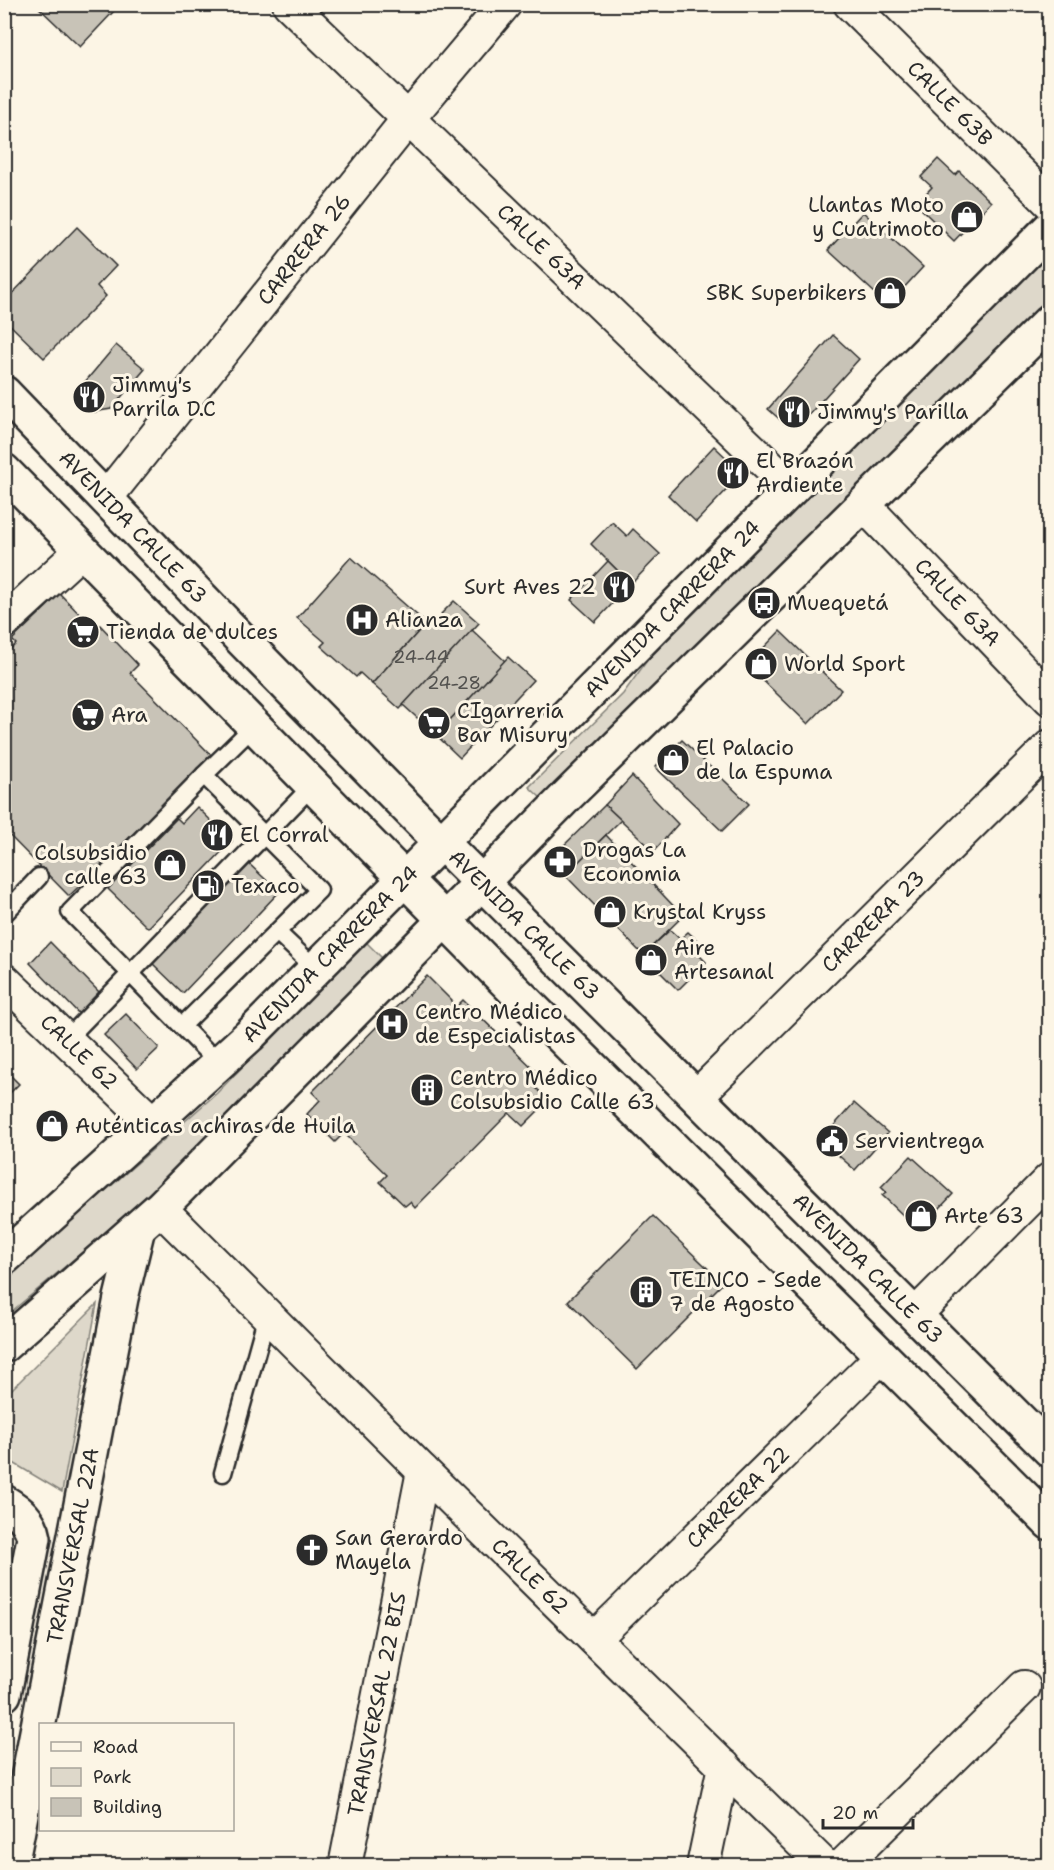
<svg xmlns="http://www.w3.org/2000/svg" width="1054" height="1870" viewBox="0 0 1054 1870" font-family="'Shantell Sans',sans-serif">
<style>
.green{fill:#ded8ca;stroke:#84827a;stroke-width:1.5}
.building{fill:#c8c3b7;stroke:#2b2b2b;stroke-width:1.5}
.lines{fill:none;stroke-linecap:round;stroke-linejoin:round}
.lane-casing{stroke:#2b2b2b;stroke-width:21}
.street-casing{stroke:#2b2b2b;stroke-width:36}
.secondary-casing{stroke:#2b2b2b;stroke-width:38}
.path{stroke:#2b2b2b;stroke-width:4;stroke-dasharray:4.5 4.5;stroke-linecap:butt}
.lane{stroke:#fcf5e5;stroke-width:16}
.street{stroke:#fcf5e5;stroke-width:32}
.secondary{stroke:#fcf5e5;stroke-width:33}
.labels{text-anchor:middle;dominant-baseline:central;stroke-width:6;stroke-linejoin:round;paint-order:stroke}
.number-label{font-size:18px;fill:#52514e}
.street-label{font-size:21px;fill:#2b2b2b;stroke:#fcf5e5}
.poi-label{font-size:21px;fill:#2b2b2b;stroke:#fcf5e5;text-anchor:start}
</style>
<rect width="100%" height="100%" fill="#fcf5e5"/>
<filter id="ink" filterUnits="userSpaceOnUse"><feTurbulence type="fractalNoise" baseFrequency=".0167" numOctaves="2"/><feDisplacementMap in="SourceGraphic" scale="12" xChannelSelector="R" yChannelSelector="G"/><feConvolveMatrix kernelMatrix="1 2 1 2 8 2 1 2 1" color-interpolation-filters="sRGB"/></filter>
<g filter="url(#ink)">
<g class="green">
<path d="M1049,250V297L883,464L541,798L529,787L623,694L667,633Z"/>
<path d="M365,941L387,963L239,1113L93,1243L5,1317V1279L217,1093Z"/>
<path d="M97,1304L62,1492L5,1458V1396Z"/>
</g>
<g class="building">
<path d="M35,4H107L114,11L80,47Z"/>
<path d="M938,159L955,175L959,171L991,202L954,241L916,204L932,187L921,177Z"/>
<path d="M863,212L923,267L888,305L828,250Z"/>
<path d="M77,227L116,266L97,286L106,296L44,358L4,319V302Z"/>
<path d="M833,335L859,359L805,419L784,423L768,409Z"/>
<path d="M116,345L145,369L111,409L94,412L74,395Z"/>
<path d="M714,446L740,471V476L696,522L668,495Z"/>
<path d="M612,522L627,536L633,529L660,554L631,584L591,544Z"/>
<path d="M351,557L426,623L372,684L360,673L356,677L321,646L325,642L297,618Z"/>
<path d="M608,561L631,584L595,622L571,600Z"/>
<path d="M60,594L95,630L100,625L138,665L130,673L213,757L69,896L7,833L4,836V655L16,644L12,640Z"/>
<path d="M454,601L479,623L400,709L372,684L426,623L433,630L444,617L441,614Z"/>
<path d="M472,630L505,661L436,735L403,705Z"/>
<path d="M780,631L841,690L808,724L747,665Z"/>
<path d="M508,657L533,680L460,758L436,735Z"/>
<path d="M682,740L749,804L722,831L655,767Z"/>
<path d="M632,776L678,824L654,851L605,805Z"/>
<path d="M605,805L621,820L565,875L550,859Z"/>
<path d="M197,807L232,841L148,928L108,889L177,818L182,823Z"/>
<path d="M606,835L683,916L643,955L565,875Z"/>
<path d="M247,862L279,892L183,993L152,963Z"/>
<path d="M670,930L680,939L688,932L698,941L692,948L706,962L678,990L643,955Z"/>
<path d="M50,942L102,995L81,1016L30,963Z"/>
<path d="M427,976L457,1006L463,1000L543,1078L535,1087L549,1100L523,1126L509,1113L415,1208L410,1202L405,1206L380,1182L387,1175L344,1133L335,1142L307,1114L320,1100L312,1092Z"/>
<path d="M126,1014L159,1048L137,1069L104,1035Z"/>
<path d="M4,1069L19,1084L4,1099Z"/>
<path d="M854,1103L888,1133L855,1170L821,1140Z"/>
<path d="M911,1156L953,1194L923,1226L912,1216L908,1220L882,1195L886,1192L881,1187Z"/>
<path d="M653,1216L723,1283L637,1369L568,1301Z"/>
</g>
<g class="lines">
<g class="lane-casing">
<g id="lane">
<path d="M204,775L70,912L219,1064"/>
<path d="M4,914L39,877"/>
<path d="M277,932L316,969"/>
<path d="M183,1025L319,890L204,775L254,726"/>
<path d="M67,1039L312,786"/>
<path d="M223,1473L267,1315"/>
</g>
</g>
<g class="street-casing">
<g id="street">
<path id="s1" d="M289,4L792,488"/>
<path id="s2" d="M850,4L1050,203"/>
<path id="s3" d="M106,498L408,119L505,4"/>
<path id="s4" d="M864,505L1050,699"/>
<path d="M4,622L81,551"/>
<path id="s5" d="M4,980L154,1124"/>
<path id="s6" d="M697,1096L1050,746"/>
<path id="s7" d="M160,1208L423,1471L825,1866"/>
<path d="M915,1315L1050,1179"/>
<path id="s8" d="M594,1639L882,1356"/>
<path id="s9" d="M345,1866L423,1471"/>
<path d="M703,1866L724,1766"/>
<path d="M842,1866L1024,1687"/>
</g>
</g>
<g class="secondary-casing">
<g id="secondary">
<path id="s10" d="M4,393L243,641L421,822L1050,1450"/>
<path d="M4,471L494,970L1050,1523"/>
<path id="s11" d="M4,1258L249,1036L1050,228"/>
<path d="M4,1345L160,1208L567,796L1050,321"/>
<path d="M4,1502C19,1511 31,1521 34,1538L4,1694"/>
<path id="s12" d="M11,1866L121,1298L138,1228"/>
</g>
</g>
<path class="path" d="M1044,1667L1050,1661"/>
<use href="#lane" class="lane"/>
<use href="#street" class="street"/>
<use href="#secondary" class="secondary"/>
</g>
</g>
<defs>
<g id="shop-disc" transform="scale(1.725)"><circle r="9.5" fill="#2b2b2b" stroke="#fcf5e5"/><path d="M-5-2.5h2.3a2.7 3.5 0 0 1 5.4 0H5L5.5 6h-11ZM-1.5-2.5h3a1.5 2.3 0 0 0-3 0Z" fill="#fff"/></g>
<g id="restaurant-disc" transform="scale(1.725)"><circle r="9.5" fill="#2b2b2b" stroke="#fcf5e5"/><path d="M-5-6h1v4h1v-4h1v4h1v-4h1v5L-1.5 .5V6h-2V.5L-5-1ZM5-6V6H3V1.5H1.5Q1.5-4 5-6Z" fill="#fff"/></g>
<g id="bus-disc" transform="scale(1.725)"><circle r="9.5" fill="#2b2b2b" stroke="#fcf5e5"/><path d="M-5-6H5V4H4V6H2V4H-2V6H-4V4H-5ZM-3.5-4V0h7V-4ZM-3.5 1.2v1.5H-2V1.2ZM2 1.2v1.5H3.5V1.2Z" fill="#fff"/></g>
<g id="hospital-disc" transform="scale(1.725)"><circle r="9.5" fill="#2b2b2b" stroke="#fcf5e5"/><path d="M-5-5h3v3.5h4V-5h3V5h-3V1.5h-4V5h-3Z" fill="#fff"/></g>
<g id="supermarket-disc" transform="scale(1.725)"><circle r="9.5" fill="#2b2b2b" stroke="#fcf5e5"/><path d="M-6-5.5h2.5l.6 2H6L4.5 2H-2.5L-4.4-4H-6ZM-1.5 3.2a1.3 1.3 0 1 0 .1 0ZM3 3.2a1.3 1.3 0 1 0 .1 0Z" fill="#fff"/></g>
<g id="pharmacy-disc" transform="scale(1.725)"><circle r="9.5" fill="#2b2b2b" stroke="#fcf5e5"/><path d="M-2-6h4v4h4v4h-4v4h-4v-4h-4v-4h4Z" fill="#fff"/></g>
<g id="fuel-disc" transform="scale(1.725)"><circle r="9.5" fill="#2b2b2b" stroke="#fcf5e5"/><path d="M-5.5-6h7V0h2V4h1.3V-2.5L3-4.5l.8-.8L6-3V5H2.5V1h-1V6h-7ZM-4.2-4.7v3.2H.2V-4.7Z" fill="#fff"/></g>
<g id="building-disc" transform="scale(1.725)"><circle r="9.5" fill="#2b2b2b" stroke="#fcf5e5"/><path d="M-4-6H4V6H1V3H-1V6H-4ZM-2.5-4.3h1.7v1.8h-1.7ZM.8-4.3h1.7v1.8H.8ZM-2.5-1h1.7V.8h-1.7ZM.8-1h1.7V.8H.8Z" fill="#fff"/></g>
<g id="civic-disc" transform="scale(1.725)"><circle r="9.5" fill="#2b2b2b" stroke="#fcf5e5"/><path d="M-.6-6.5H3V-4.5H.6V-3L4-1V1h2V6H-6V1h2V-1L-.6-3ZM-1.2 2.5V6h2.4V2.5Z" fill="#fff"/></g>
<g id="church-disc" transform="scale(1.725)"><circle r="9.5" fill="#2b2b2b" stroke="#fcf5e5"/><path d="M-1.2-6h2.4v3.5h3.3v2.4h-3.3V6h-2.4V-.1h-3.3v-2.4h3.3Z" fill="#fff"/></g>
</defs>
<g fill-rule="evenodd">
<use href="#shop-disc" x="967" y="217"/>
<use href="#shop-disc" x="890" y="293"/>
<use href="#restaurant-disc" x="89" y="397"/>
<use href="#restaurant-disc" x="794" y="412"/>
<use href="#restaurant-disc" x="733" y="473"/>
<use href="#restaurant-disc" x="619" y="587"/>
<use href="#bus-disc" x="764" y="603"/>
<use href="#hospital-disc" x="362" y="620"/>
<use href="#supermarket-disc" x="83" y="632"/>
<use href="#shop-disc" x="761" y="664"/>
<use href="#supermarket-disc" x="88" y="715"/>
<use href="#supermarket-disc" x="434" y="723"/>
<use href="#shop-disc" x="673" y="760"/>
<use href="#restaurant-disc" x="217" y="835"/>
<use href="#pharmacy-disc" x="560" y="862"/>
<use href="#shop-disc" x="170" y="865"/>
<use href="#fuel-disc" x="208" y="886"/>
<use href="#shop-disc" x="610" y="912"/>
<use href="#shop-disc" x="651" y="960"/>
<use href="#hospital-disc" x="392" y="1024"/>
<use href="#building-disc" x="427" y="1090"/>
<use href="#shop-disc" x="52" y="1126"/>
<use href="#civic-disc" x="832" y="1141"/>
<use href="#shop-disc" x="921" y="1216"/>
<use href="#building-disc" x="646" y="1292"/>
<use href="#church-disc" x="312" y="1550"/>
</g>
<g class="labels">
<g class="number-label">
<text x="421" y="657">24-44</text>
<text x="454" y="683">24-28</text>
</g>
<g class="street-label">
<text stroke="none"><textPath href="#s2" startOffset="141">CALLE 63B</textPath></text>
<text stroke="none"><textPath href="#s1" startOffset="350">CALLE 63A</textPath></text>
<text stroke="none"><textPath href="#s3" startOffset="318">CARRERA 26</textPath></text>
<text stroke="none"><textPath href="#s10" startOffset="186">AVENIDA CALLE 63</textPath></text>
<text stroke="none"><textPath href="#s4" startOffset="135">CALLE 63A</textPath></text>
<text stroke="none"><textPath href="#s11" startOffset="932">AVENIDA CARRERA 24</textPath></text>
<text stroke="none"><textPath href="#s6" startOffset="248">CARRERA 23</textPath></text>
<text stroke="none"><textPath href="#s10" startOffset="744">AVENIDA CALLE 63</textPath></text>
<text stroke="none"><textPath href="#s11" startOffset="446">AVENIDA CARRERA 24</textPath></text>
<text stroke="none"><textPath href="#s5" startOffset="104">CALLE 62</textPath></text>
<text stroke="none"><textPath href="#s10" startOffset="1230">AVENIDA CALLE 63</textPath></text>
<text stroke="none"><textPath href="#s8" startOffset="202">CARRERA 22</textPath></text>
<text stroke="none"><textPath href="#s12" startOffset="326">TRANSVERSAL 22A</textPath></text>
<text stroke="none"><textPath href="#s7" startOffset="522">CALLE 62</textPath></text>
<text stroke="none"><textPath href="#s9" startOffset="165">TRANSVERSAL 22 BIS</textPath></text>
</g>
<g class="poi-label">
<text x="944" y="205" text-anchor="end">Llantas Moto<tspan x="944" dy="24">y Cuatrimoto</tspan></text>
<text x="867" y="293" text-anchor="end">SBK Superbikers</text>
<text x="112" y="385">Jimmy's<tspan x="112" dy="24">Parrila D.C</tspan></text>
<text x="817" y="412">Jimmy's Parilla</text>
<text x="756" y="461">El Brazón<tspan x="756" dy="24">Ardiente</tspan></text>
<text x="596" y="587" text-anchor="end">Surt Aves 22</text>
<text x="787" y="603">Muequetá</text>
<text x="385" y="620">Alianza</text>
<text x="106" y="632">Tienda de dulces</text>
<text x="784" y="664">World Sport</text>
<text x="457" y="711">CIgarreria<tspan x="457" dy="24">Bar Misury</tspan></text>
<text x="111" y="715">Ara</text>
<text x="696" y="748">El Palacio<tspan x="696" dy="24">de la Espuma</tspan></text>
<text x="240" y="835">El Corral</text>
<text x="583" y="850">Drogas La<tspan x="583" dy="24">Economia</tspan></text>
<text x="147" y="853" text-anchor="end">Colsubsidio<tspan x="147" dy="24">calle 63</tspan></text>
<text x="231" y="886">Texaco</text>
<text x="633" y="912">Krystal Kryss</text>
<text x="674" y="948">Aire<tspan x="674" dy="24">Artesanal</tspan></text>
<text x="415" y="1012">Centro Médico<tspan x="415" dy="24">de Especialistas</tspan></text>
<text x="450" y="1078">Centro Médico<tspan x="450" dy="24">Colsubsidio Calle 63</tspan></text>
<text x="75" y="1126">Auténticas achiras de Huila</text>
<text x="855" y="1141">Servientrega</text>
<text x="944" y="1216">Arte 63</text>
<text x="669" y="1280">TEINCO - Sede<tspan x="669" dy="24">7 de Agosto</tspan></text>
<text x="335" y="1538">San Gerardo<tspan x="335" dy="24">Mayela</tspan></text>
</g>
</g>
<rect width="1054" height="1870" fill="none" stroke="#fcf5e5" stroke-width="24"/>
<rect x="12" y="12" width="1030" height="1846" fill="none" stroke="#2b2b2b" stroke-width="2" filter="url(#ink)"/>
<rect x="39" y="1723" width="195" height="108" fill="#fcf5e5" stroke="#a8a49b" stroke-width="1.5"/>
<rect x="51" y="1742" width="30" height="9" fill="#fcf5e5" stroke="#a8a49b" stroke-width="1.5"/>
<text x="93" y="1753" font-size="18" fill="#2b2b2b">Road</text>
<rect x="51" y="1768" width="30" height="18" fill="#ded8ca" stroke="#a8a49b" stroke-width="1.5"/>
<text x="93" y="1783" font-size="18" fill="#2b2b2b">Park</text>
<rect x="51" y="1798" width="30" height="18" fill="#c8c3b7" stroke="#a8a49b" stroke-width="1.5"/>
<text x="93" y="1813" font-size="18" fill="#2b2b2b">Building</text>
<path d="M823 1819v9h90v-9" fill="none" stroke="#2b2b2b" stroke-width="3"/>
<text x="832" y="1819" font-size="18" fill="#2b2b2b" stroke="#fcf5e5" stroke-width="4.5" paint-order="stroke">20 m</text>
</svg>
